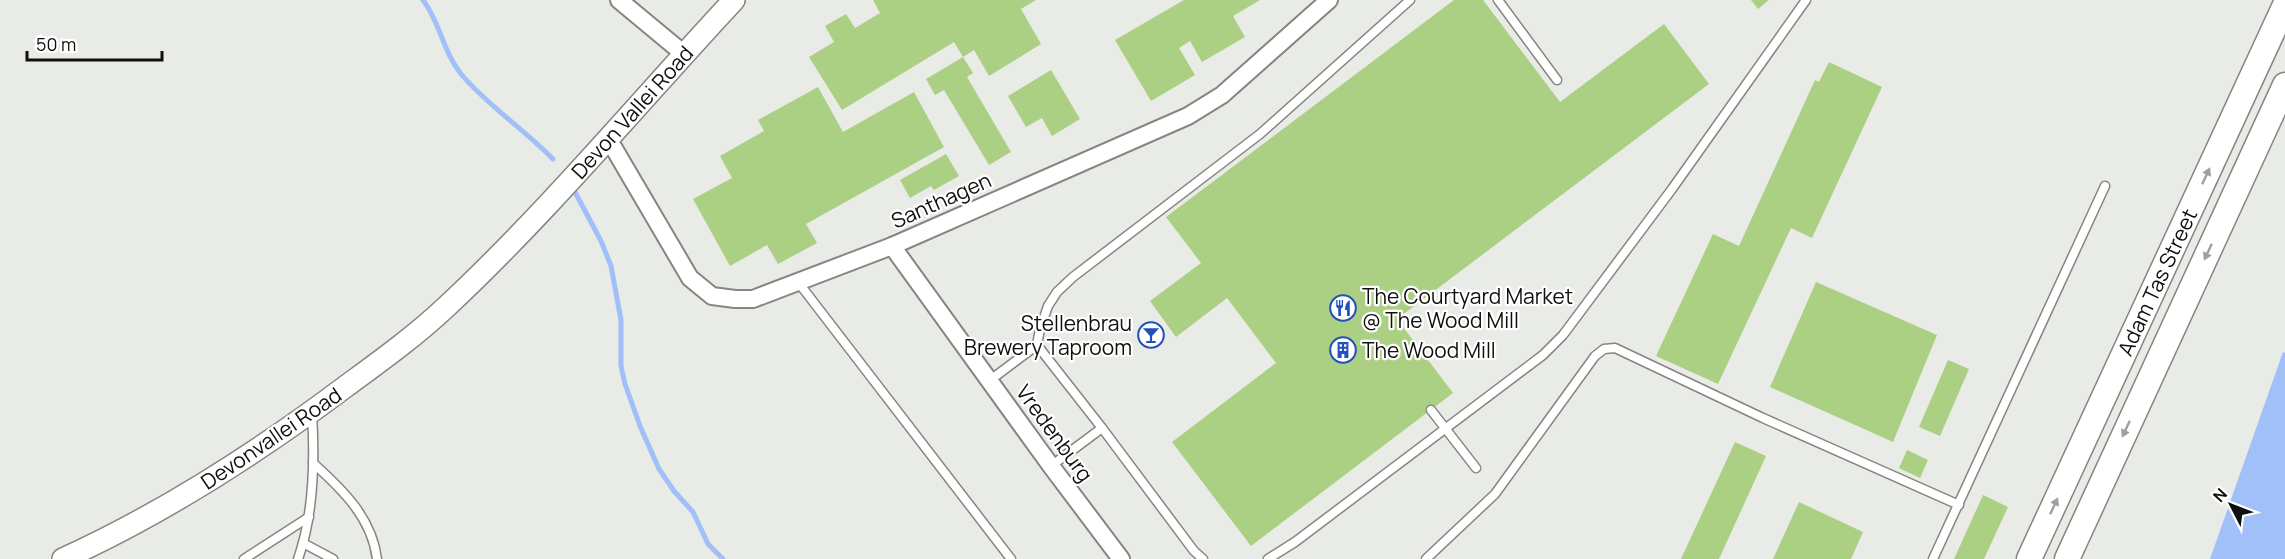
<svg xmlns="http://www.w3.org/2000/svg" width="2285" height="559" viewBox="0 0 2285 559" font-family="Manrope,sans-serif">
<style>
.water{fill:#a1bff8}
.lines{fill:none;stroke-linecap:round;stroke-linejoin:round}
.stream{stroke:#a1bff8;stroke-width:5}
.building{fill:#acd083}
.service-casing{stroke:#848681;stroke-width:11}
.minor-casing{stroke:#848681;stroke-width:20}
.tertiary-casing{stroke:#848681;stroke-width:24}
.secondary-casing{stroke:#848681;stroke-width:27}
.service{stroke:#fff;stroke-width:8}
.minor{stroke:#fff;stroke-width:16}
.tertiary{stroke:#fff;stroke-width:21}
.secondary{stroke:#fff;stroke-width:24}
.oneway{fill:#9f9f9f}
.labels{text-anchor:middle;dominant-baseline:central;stroke-width:4.5;stroke-linejoin:round;paint-order:stroke}
.street-label{font-size:21px;fill:#0f100e;stroke:#fff}
.poi-label{font-size:21px;fill:#0f100e;stroke:#fff;text-anchor:start}
</style>
<rect width="100%" height="100%" fill="#e8ebe6"/>
<path class="water" d="M2283,352L2285,353V559H2210Z"/>
<g class="lines">
<g class="stream">
<path d="M423,0C440,22 443,52 461,74C488,106 524,129 553,159"/>
<path d="M575,192L601,241L611,266L621,320V366L625,384L640,426L659,469L674,491L693,512L708,544L723,559"/>
</g>
</g>
<g class="building">
<path d="M873,0H1036L1021,9L1041,44L989,76L974,50L963,57L954,42L842,110L809,57L834,42L825,26L846,14L855,28L880,13Z"/>
<path d="M1184,0H1260L1233,16L1245,37L1202,62L1190,41L1179,48L1195,75L1151,101L1115,40Z"/>
<path d="M1454,0H1483L1560,102L1664,24L1709,84L1397,319L1453,393L1251,546L1172,442L1276,363L1227,298L1176,337L1150,301L1201,263L1166,217Z"/>
<path d="M1751,0H1769L1758,9Z"/>
<path d="M963,57L973,73L967,77L1011,152L989,165L944,90L935,95L926,79Z"/>
<path d="M1829,62L1882,87L1812,238L1791,228L1718,384L1656,356L1713,234L1739,246L1815,80L1819,82Z"/>
<path d="M1051,70L1080,119L1052,136L1042,118L1026,127L1008,96Z"/>
<path d="M818,87L843,132L914,92L944,147L806,224L817,243L778,264L767,245L730,266L693,199L732,178L720,156L764,131L758,120Z"/>
<path d="M946,154L959,176L934,190L931,186L910,198L900,180Z"/>
<path d="M1816,282L1937,335L1893,442L1770,387Z"/>
<path d="M1948,360L1969,369L1940,436L1919,427Z"/>
<path d="M1735,442L1766,456L1719,559H1681Z"/>
<path d="M1907,450L1928,460L1920,478L1899,468Z"/>
<path d="M1983,495L2008,507L1984,559H1954Z"/>
<path d="M1799,502L1863,532L1851,559H1773Z"/>
</g>
<g class="lines">
<g class="service-casing">
<g id="service">
<path d="M1498,0L1557,80"/>
<path d="M798,282L1011,559"/>
<path d="M989,381L1037,345"/>
<path d="M1431,410L1476,468"/>
<path d="M1102,428L1037,345L1040,329L1048,306L1057,292L1073,277L1260,134L1410,0"/>
<path d="M313,463C343,490 372,518 377,559"/>
<path d="M1051,466L1102,428L1194,551L1203,559"/>
<path d="M303,543L333,559"/>
<path d="M244,559L309,517"/>
<path d="M298,559C314,514 315,462 312,414"/>
<path d="M1268,559L1295,542L1543,355L1563,335L1672,189L1806,0"/>
<path d="M1426,559L1495,494L1595,356L1604,349L1615,348L1763,418L1959,505"/>
<path d="M1933,559L2105,186"/>
</g>
</g>
<g class="minor-casing">
<g id="minor">
<path d="M619,0L684,54"/>
<path d="M609,140L690,278L712,296L735,299H753L892,246L1188,116L1222,95L1329,0"/>
<path d="M892,246L1051,466L1121,559"/>
</g>
</g>
<g class="tertiary-casing">
<path id="tertiary" d="M63,559C164,513 257,453 345,387C379,362 414,337 445,308C548,212 638,103 734,0"/>
</g>
<g class="secondary-casing">
<g id="secondary">
<path d="M2029,559L2285,5"/>
<path d="M2067,559L2285,85"/>
</g>
</g>
<use href="#service" class="service"/>
<use href="#minor" class="minor"/>
<use href="#tertiary" class="tertiary"/>
<use href="#secondary" class="secondary"/>
</g>
<defs><path id="oneway-solid" d="M-6-.8H1V-3.2L6.5 0L1 3.2V.8H-6Z" transform="scale(1.5)"/></defs>
<g class="oneway">
<use href="#oneway-solid" transform="translate(2206 176) rotate(-65)"/>
<use href="#oneway-solid" transform="translate(2208 252) rotate(115)"/>
<use href="#oneway-solid" transform="translate(2126 429) rotate(115)"/>
<use href="#oneway-solid" transform="translate(2054 506) rotate(-65)"/>
</g>
<defs>
<g id="restaurant-ring" transform="scale(1.35)"><circle r="9.5" fill="#fff" stroke="#2050bd" stroke-width="1.5"/><path d="M-5-6h1v4h1v-4h1v4h1v-4h1v5L-1.5 .5V6h-2V.5L-5-1ZM5-6V6H3V1.5H1.5Q1.5-4 5-6Z" fill="#2050bd"/></g>
<g id="bar-ring" transform="scale(1.35)"><circle r="9.5" fill="#fff" stroke="#2050bd" stroke-width="1.5"/><path d="M-6-5H6L.8 .8V4.5H3.5V6h-7V4.5H-.8V.8Z" fill="#2050bd"/></g>
<g id="building-ring" transform="scale(1.35)"><circle r="9.5" fill="#fff" stroke="#2050bd" stroke-width="1.5"/><path d="M-4-6H4V6H1V3H-1V6H-4ZM-2.5-4.3h1.7v1.8h-1.7ZM.8-4.3h1.7v1.8H.8ZM-2.5-1h1.7V.8h-1.7ZM.8-1h1.7V.8H.8Z" fill="#2050bd"/></g>
</defs>
<g fill-rule="evenodd">
<use href="#restaurant-ring" x="1343" y="308"/>
<use href="#bar-ring" x="1151" y="335"/>
<use href="#building-ring" x="1343" y="350"/>
</g>
<g class="labels">
<g class="street-label">
<text transform="translate(632 112) rotate(-48)">Devon Vallei Road</text>
<text transform="translate(941 200) rotate(-24)">Santhagen</text>
<text transform="translate(2157 282) rotate(-65)">Adam Tas Street</text>
<text transform="translate(1055 433) rotate(54)">Vredenburg</text>
<text transform="translate(271 438) rotate(-34)">Devonvallei Road</text>
</g>
<g class="poi-label">
<text x="1362" y="296">The Courtyard Market<tspan x="1362" dy="24">@ The Wood Mill</tspan></text>
<text x="1132" y="323" text-anchor="end">Stellenbrau<tspan x="1132" dy="24">Brewery Taproom</tspan></text>
<text x="1362" y="350">The Wood Mill</text>
</g>
</g>
<g transform="translate(2231 505) rotate(312)" stroke="#ffffff" stroke-width="4.5" paint-order="stroke">
<path d="M0-4.5L10 22L0 15L-10 22Z" fill="#0f100e"/>
<text y="-9" font-size="16" font-weight="bold" text-anchor="middle" fill="#0f100e">N</text>
</g>
<path d="M27 51v9h135v-9" fill="none" stroke="#0f100e" stroke-width="3"/>
<text x="36" y="51" font-size="18" fill="#0f100e" stroke="#ffffff" stroke-width="4.5" paint-order="stroke">50 m</text>
</svg>
